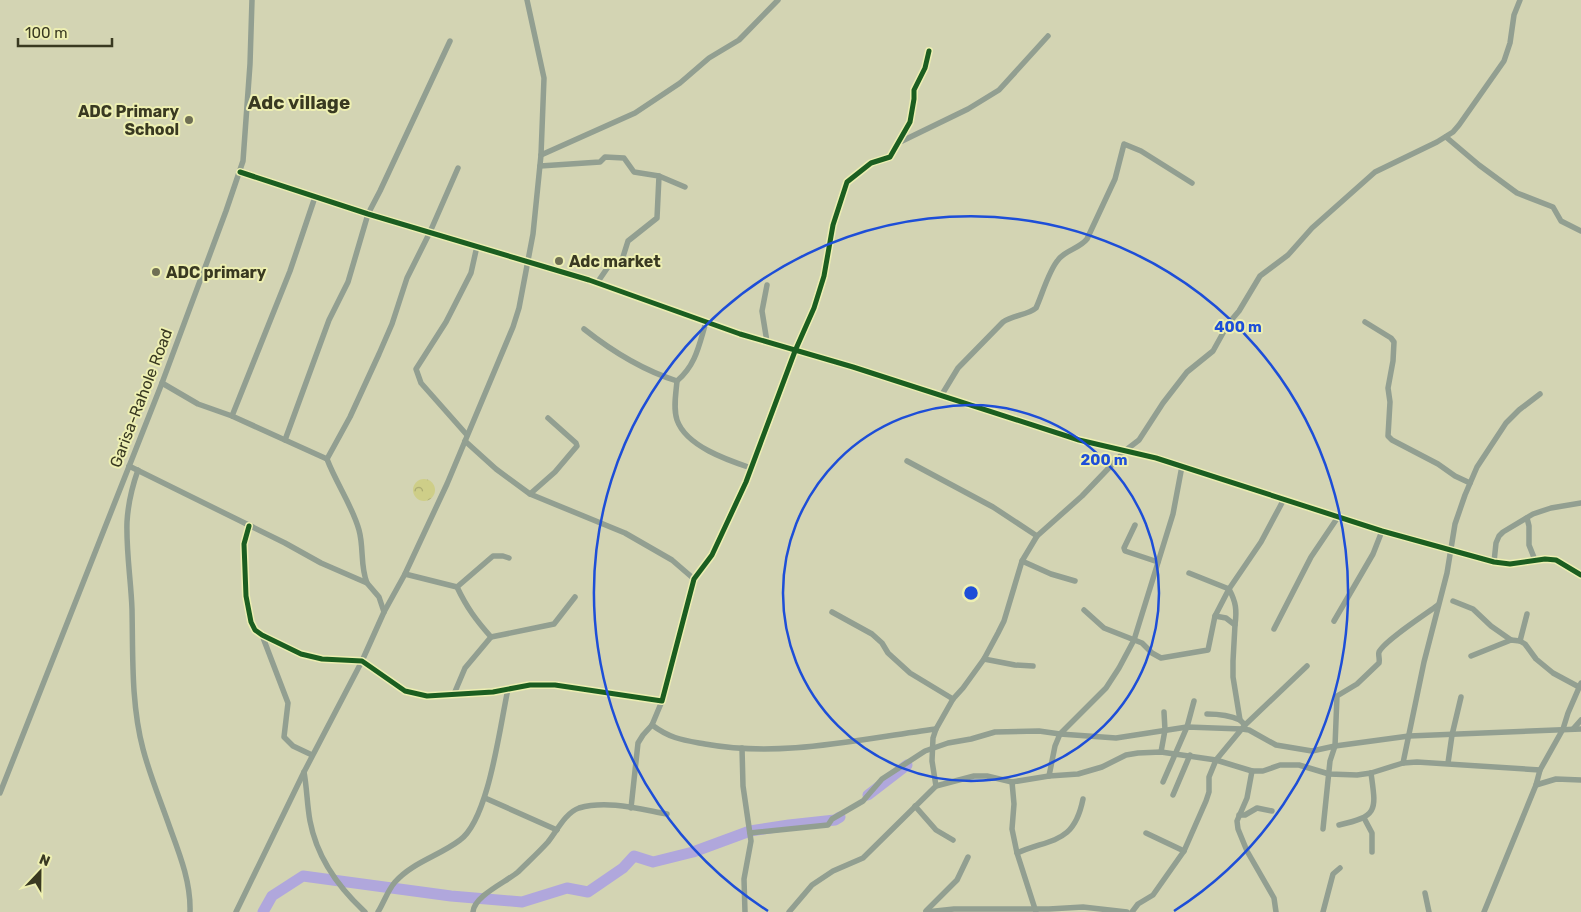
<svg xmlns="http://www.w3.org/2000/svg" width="1581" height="912" viewBox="0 0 1581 912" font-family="Rubik,sans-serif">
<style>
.forest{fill:url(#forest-crowns)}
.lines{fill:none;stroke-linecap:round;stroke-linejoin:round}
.river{stroke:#b0a7dc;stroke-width:11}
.minor{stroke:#929f91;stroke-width:5.5}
.cycleway-casing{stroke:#edefb2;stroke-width:8}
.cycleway{stroke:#1b5e20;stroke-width:5}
.ring{fill:none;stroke:#1d4ed8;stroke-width:2.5}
.poi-dot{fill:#6f6f54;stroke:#edefb2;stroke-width:2}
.labels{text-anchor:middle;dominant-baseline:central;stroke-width:4;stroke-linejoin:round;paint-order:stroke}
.poi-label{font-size:16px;font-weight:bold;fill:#393921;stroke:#edefb2;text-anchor:start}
.street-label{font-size:16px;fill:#393921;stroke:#edefb2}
.quarter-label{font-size:19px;font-weight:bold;fill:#393921;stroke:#edefb2}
.centre{fill:#1d4ed8;stroke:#edefb2;stroke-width:2.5}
.ring-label{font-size:15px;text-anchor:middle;font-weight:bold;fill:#1d4ed8;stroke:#edefb2;stroke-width:4;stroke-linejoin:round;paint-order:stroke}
</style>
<defs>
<pattern id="forest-crowns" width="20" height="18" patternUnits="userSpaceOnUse" patternTransform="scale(1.25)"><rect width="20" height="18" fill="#cece88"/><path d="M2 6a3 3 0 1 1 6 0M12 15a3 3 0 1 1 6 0" fill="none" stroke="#a8a86f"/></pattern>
</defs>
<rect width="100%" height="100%" fill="#d3d4b3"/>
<circle class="forest" cx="424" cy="490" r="11"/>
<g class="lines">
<g class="river">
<path d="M868,795L907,765"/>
<path d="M263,912L272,896L303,876L451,896L522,902L567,888L588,892L623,868L634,856L653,862L693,852L750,831L789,825L835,820L840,817"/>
</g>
<g class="minor">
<path d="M1446,137L1479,165L1517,193L1553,207L1561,221L1581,231"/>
<path d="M898,143L968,109L999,90L1048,36"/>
<path d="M541,155L635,113L680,83L709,58L739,40L778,0"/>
<path d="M540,166L600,162L605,157L624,158L634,172L659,176L657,218L628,241L622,260L608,267L597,283"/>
<path d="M240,172L368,214L589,280L740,334L853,367L1079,440L1156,458L1382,531L1494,562L1510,564L1545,559L1556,560L1581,575"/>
<path d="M659,176L685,187"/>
<path d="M767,285L762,311L767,342"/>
<path d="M1365,322L1391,338L1394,342L1393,361L1388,388L1390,402L1388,436L1392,440L1438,464L1455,476L1470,483"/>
<path d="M584,329C613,352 642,370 677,381C696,365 699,345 706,322"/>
<path d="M677,381C676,393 673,408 677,420C686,446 727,460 751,468"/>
<path d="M162,383L198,404L232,416L327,459"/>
<path d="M941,396L958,368L1003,322C1013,315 1028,315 1036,308C1042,295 1049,270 1058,260C1065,250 1079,249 1087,239L1115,179L1124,144L1141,151L1192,183"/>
<path d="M232,416L290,271L315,197"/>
<path d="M467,435L421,383L416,369L446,322L471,273L477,246"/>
<path d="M285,440L329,320L348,282L368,214L380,191L450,41"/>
<path d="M465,441L496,469L530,494L625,533L672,560L694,579"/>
<path d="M907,461L993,507L1037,536"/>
<path d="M129,466L285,543L321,563L367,583L379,597L384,612"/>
<path d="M1182,466L1173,514L1134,640L1119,668L1106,688L1060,734L1116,738L1187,727L1242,729L1249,730L1276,745L1312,751L1335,746L1409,736L1581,729"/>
<path d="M138,470C132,487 128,504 127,522C126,551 131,581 132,609C133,655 131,704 143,749C150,776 161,802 170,828C180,855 191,883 190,912"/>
<path d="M530,494L555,472L577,446L576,443L548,418"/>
<path d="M1527,518L1529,526V545L1535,560"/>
<path d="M1135,525L1124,548L1125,551L1158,562"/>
<path d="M249,526L244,544L246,596L251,622L255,630L262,635L301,654L322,659L362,661L405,691L427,696L493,692L530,685H555L662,701L694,579L712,555L746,482L795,351L814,308L824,276L833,225L847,182L871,163L890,157L910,122L914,99V90L925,68L929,51"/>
<path d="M1022,561L1051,574L1075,581"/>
<path d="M1494,562L1496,543L1499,536L1503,532L1533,514L1551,508L1581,503"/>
<path d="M1189,573L1229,589C1236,602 1237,610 1235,625"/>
<path d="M405,574L457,587C467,608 476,620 491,637L465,668L454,694"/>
<path d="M367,583C360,566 364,548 359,530C352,505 336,483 327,459L350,417L379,354L392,324L407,278L430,232L458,168"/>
<path d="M457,587L493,556H503L509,558"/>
<path d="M1453,601L1473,609L1491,626L1511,640"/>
<path d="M1084,610L1104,628L1142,643L1152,653L1161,658L1208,650L1215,616L1229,589L1261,542L1284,499"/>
<path d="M832,612L872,634L882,643L888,653L910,673L953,699"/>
<path d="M1215,616L1226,618L1235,625L1233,661V677L1240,720L1245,725"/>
<path d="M1334,621L1373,554L1382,531"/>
<path d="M1274,629L1311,557L1338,517"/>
<path d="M262,635L288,703L284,737L293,746L312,755"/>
<path d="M491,637L554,624L575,597"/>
<path d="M1520,641L1527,614"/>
<path d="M1471,656L1511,640L1520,641L1525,644L1536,659L1553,673L1579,687"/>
<path d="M984,659L1015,665L1033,666"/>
<path d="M1207,714C1220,714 1229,715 1240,720"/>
<path d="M652,725C671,739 683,740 705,744C782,758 859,739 936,729"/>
<path d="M1573,729L1581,720"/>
<path d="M742,748L743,786L751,841L744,879L745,912"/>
<path d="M1161,752L1165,730L1164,712"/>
<path d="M1403,763L1424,662L1447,573L1455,524L1465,495L1477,467L1506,423L1519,410L1540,394"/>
<path d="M1448,763L1452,735L1461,697"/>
<path d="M1252,771L1247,798L1237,821L1238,829L1247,851L1274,898L1276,912"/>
<path d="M304,772C307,788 307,805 310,821C317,858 338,887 365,912"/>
<path d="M1012,782L1014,804L1012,829L1017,853L1036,912"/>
<path d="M1163,782L1187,727L1194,701"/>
<path d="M1536,785L1556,779L1581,780"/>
<path d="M936,786L932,761L933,738L936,729L953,699L963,688L984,659L998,633L1004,621L1022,561L1037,536L1082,496L1126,450L1139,440L1163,403L1187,372L1213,351L1228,324L1239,311L1260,276L1288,255L1312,228L1375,172L1437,142L1453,132L1459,125L1504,61L1510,43L1514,15L1520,0"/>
<path d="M0,793L162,383L226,211L243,161L250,64L252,0"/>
<path d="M1173,795L1190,755"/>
<path d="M485,798L557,830"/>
<path d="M915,806L936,830L953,840"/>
<path d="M631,808L638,743L643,735L652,725L662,701"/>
<path d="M1239,815H1245L1257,808L1272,811"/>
<path d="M1364,818L1372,833V852"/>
<path d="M1339,825C1379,816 1376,810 1371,773"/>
<path d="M1323,829L1330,761L1335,746L1337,696L1357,684L1379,663C1380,659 1378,655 1379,652C1384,641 1426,614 1438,605"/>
<path d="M750,833L828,825L832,819L863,801L882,779L925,751L948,743L971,739L995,732L1039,731L1060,734L1055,746L1049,776"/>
<path d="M1146,833L1184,851"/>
<path d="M1017,853C1052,838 1074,844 1083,799"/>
<path d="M1425,893L1429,912"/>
<path d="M926,911L957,880L968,857"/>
<path d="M236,912L304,772L362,661L384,612L405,574L447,484L513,327L519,308L533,234L541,155L544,78L527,0"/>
<path d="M378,912C384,902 388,890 395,882C413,862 439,856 460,840C489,819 500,725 508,689"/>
<path d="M473,912C474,896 506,882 518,872C528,862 539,852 548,842C557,831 565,813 579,808C607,800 639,809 667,814"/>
<path d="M789,912L812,885L833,871L863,858L936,786L974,776H987L1012,782L1049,776L1078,774L1102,767L1126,755L1138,753L1161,752L1216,760L1252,771H1263L1280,765H1299L1329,774L1357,775L1371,773L1403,763L1417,762L1540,770"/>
<path d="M926,912L954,909H1049L1083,907L1127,912"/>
<path d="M1132,912L1138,904L1153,895L1184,851L1206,801L1209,792V777L1216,760L1245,725L1307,666"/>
<path d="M1323,912L1333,874L1340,868"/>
<path d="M1484,912L1536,785L1540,770L1563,729L1568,713L1581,683"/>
</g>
<g class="cycleway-casing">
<g id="cycleway">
<path d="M240,172L368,214L589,280L740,334L853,367L1079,440L1156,458L1382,531L1494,562L1510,564L1545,559L1556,560L1581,575"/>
<path d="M249,526L244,544L246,596L251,622L255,630L262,635L301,654L322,659L362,661L405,691L427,696L493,692L530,685H555L662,701L694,579L712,555L746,482L795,351L814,308L824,276L833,225L847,182L871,163L890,157L910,122L914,99V90L925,68L929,51"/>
</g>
</g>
<use href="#cycleway" class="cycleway"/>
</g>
<g class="ring">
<circle cx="971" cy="593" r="188"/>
<path d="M768 911A377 377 0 1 1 1174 911"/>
</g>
<g class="poi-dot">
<circle cx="189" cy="120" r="5"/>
<circle cx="559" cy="261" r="5"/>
<circle cx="156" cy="272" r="5"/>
</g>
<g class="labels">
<g class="poi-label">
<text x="179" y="111" text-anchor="end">ADC Primary<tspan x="179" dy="18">School</tspan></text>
<text x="569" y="261">Adc market</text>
<text x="166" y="272">ADC primary</text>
</g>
<g class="street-label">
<text transform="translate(141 398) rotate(-69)">Garisa-Rahole Road</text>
</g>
<g class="quarter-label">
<text x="299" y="102">Adc village</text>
</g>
</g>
<circle cx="971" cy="593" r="8" class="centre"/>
<g class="ring-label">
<text x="1238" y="332">400 m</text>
<text x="1104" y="465">200 m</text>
</g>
<g transform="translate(40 872) rotate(22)" stroke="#edefb2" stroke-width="4" paint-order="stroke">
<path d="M0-4L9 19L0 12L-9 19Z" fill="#393921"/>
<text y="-8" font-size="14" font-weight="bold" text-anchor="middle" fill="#393921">N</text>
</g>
<path d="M18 38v8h94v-8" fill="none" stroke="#393921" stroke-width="2.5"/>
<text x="25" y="38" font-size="15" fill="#393921" stroke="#edefb2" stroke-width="4" paint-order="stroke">100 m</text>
</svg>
